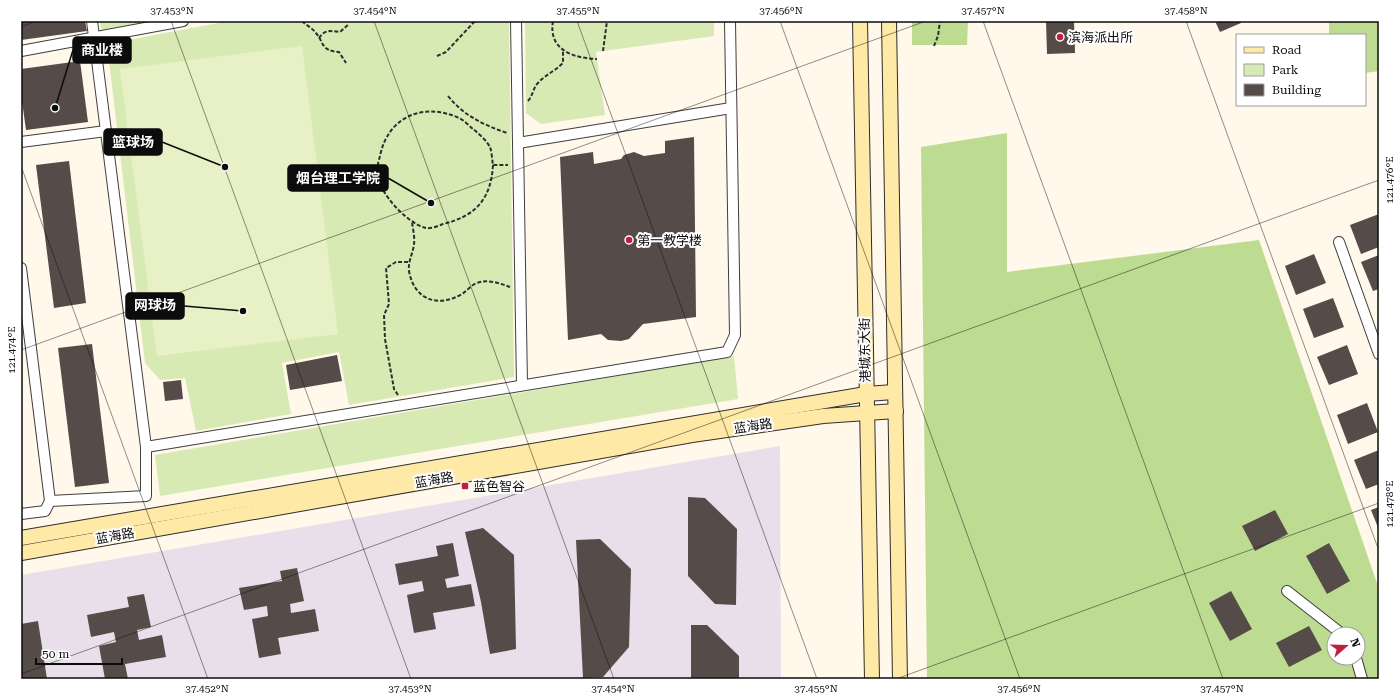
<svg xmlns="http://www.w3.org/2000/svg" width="1400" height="700" viewBox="0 0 1400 700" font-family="'Roboto Serif','Noto Sans SC',serif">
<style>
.industrial{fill:#e8dfeb}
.green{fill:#d7eab4}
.forest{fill:#bddc92;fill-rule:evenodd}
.pitch{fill:#e8f1c6}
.building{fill:#554b48}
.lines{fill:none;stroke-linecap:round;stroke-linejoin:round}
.street-casing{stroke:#3f3f3f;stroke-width:12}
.secondary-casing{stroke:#2e2e2e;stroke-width:16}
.path{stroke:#2e2e2e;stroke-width:2;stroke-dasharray:4 2;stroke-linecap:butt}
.street{stroke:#fff;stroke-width:10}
.secondary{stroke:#ffe9a6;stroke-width:14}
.ticks{fill:none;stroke:#0c0c0c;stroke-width:1;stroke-opacity:0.45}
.poi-dot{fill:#c01f3d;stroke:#fff;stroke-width:1.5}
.labels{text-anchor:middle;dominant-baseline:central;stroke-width:4;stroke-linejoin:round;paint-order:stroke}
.poi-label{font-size:13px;fill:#0c0c0c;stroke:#fff;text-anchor:start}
.street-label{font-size:13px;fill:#0c0c0c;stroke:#fff}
.leader{fill:none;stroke:#0c0c0c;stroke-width:1.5}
.callout-dot{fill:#0c0c0c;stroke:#fff;stroke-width:1.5}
.callout{fill:#0c0c0c;stroke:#0c0c0c;stroke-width:1.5}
.callout-label{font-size:14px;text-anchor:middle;font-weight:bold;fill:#fff}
.neatline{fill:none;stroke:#0c0c0c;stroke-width:1.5}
.ticks-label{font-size:10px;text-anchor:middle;fill:#0c0c0c}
</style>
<rect width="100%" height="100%" fill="#fff8eb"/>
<path class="industrial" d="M780,446L781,679H21V575Z"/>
<g class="green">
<path d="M100,21H153L101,30Z"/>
<path d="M229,21H509L514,377L349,405L339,352L282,363L291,414L196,431L185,378L160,380L145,363L107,44Z"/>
<path d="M525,21H714V36L596,52L605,115L541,124L526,113Z"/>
<path d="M734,356L738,399L160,496L155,455Z"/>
</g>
<g class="forest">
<path d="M912,21H968L967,45H912Z"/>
<path d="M1329,21H1379V71L1365,73V35H1329Z"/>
<path d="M1007,133V272L1259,240L1379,589V679H927L921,147ZM1334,634H1358V658H1334Z"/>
</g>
<path class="pitch" d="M302,46L338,334L157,356L120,69Z"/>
<g class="building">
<path d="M21,21H85L87,31L21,40Z"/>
<path d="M1046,21H1074L1075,53L1047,54Z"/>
<path d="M1215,21H1240L1241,23L1220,32Z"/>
<path d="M80,61L88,122L26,130L21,94V69Z"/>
<path d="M694,137L696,317L643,324L629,339L621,341L608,340L601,334L568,340L560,157L593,152L594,164L621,159L624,155L634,152L644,156L665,153V141Z"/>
<path d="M69,161L86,303L54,308L36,165Z"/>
<path d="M1379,214V247L1361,254L1350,225Z"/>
<path d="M1314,254L1326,283L1296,295L1285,266Z"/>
<path d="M1379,255V289L1373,291L1361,262Z"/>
<path d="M1333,298L1344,327L1314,338L1303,309Z"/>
<path d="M92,344L109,483L75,487L58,348Z"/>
<path d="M1347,345L1358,374L1329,385L1317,357Z"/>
<path d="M337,355L342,381L290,390L286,365Z"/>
<path d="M181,380L183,399L165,401L163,382Z"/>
<path d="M1367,403L1378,432L1348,444L1337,415Z"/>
<path d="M1379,450V484L1366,489L1354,460Z"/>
<path d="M688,497L705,498L737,529L736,605L715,604L688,576Z"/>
<path d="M1379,507V530L1371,510Z"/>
<path d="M1275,510L1288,534L1255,551L1242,526Z"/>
<path d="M483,528L514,555L516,649L490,654L481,602L465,532Z"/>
<path d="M600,539L631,569L629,647L603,677L583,678L576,540Z"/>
<path d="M453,543L459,576L445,579L447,588L471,584L475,606L433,613L436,629L414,633L407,595L424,591L422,581L399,585L395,564L438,556L436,546Z"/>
<path d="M1329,543L1350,581L1327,594L1306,556Z"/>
<path d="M297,568L304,601L290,604L291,613L315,609L319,631L278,638L281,654L259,658L252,619L268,616L267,606L244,610L239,588L282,581L280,571Z"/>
<path d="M1231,591L1252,629L1230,641L1209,603Z"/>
<path d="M144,594L151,627L137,630L139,640L162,635L166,657L125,664L128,679H105L99,646L116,642L114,632L91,637L87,615L129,607L127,597Z"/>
<path d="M38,621L47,679H21V624Z"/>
<path d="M691,625H707L739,656V679H691Z"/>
<path d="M1309,626L1322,650L1289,667L1276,643Z"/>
</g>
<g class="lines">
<g class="street-casing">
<g id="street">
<path d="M92,21L146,447L727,352L735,335L730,21"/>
<path d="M516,21L522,385"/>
<path d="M21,51L183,21"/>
<path d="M21,142L106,131"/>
<path d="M518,143L731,108"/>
<path d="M1339,242L1379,354"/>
<path d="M21,268L50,501L146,496V447"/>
<path d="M21,514L45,511L50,501"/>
<path d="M1287,591L1342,634"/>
<path d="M1356,658L1362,679"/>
</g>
</g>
<g class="secondary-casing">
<g id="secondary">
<path d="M860,21L872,679"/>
<path d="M889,21L900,679"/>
<path d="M21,538L866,394L894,392"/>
<path d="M21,553L692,435L823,416L896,411"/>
</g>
</g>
<g class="path">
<path d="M302,21C306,25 312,28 315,32C324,41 320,51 339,52L346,63"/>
<path d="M553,21C548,50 573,58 597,59"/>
<path d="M619,21H625"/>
<path d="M319,38C325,29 330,31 340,32L349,24"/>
<path d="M934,46L938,36L940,21"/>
<path d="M603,51L607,21"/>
<path d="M437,56L446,52L475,21"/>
<path d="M448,96C464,116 484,125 507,133"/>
<path d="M528,101C533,95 533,89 537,84C545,75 555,71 563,63V51"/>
<path d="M493,165C491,199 476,216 443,224C438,226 431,229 426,228C406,223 377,191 377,171C377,166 379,160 380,156C388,116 424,102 459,118C464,120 469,126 473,129C478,133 487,141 490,147C492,152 492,160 493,165H508"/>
<path d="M412,223C413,229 415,238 414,244C413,254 408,260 409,271C414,300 438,308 462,294C467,291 471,285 477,283C488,279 499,283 510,287"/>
<path d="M398,395L394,389L385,339L384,315L389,304L386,268L396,262H408"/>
</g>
<use href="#street" class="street"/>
<use href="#secondary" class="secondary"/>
</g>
<path class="ticks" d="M171,21L411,679M374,21L614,679M577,21L817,679M780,21L1020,679M983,21L1223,679M1186,21L1379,551M21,27L36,21M21,166L208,679M21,350L926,21M21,674L1379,180M896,679L1379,503"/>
<g class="poi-dot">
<circle cx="1060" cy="37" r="4"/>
<circle cx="629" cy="240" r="4"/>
<rect x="461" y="482" width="8" height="8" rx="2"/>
</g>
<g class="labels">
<g class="poi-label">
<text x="1068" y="37">滨海派出所</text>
<text x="637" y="240">第一教学楼</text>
<text x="473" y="486">蓝色智谷</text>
</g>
<g class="street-label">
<text transform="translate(865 350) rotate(-91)">港城东大街</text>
<text transform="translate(753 426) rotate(-8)">蓝海路</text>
<text transform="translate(434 480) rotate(-10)">蓝海路</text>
<text transform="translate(115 536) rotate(-10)">蓝海路</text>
</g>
</g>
<path class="leader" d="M55 108L73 50M225 167L162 142M431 203L388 178M243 311L184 306"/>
<g class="callout-dot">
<circle cx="55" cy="108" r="4"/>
<circle cx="225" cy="167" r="4"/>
<circle cx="431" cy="203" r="4"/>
<circle cx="243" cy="311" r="4"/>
</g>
<g class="callout">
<rect x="73" y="37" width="58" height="26" rx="4"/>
<rect x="104" y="129" width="58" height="26" rx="4"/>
<rect x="288" y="165" width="100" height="26" rx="4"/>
<rect x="126" y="293" width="58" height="26" rx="4"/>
</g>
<g class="callout-label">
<text x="102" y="55">商业楼</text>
<text x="133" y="147">篮球场</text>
<text x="338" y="183">烟台理工学院</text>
<text x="155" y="310">网球场</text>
</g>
<rect width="1400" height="700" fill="none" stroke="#ffffff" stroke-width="44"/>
<rect x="1236" y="34" width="130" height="72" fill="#ffffff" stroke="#9e9e9e"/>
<rect x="1244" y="47" width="20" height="6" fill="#ffe9a6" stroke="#9e9e9e"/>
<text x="1272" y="54" font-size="12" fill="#0c0c0c">Road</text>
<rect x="1244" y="64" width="20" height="12" fill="#d7eab4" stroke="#9e9e9e"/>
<text x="1272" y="74" font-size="12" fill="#0c0c0c">Park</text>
<rect x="1244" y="84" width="20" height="12" fill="#554b48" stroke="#9e9e9e"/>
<text x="1272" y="94" font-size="12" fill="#0c0c0c">Building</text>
<g transform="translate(1346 646) rotate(70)"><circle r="19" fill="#ffffff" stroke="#9e9e9e"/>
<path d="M0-3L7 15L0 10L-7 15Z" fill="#c01f3d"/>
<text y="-6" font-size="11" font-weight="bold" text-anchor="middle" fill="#0c0c0c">N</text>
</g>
<path d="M36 658v6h86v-6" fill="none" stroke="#0c0c0c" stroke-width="2"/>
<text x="42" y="658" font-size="12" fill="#0c0c0c" stroke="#ffffff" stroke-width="3" paint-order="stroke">50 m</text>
<rect x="22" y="22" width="1356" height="656" class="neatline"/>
<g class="ticks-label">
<text x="172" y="14">37.453°N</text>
<text x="375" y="14">37.454°N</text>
<text x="578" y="14">37.455°N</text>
<text x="781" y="14">37.456°N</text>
<text x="983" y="14">37.457°N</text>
<text x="1186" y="14">37.458°N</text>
<text transform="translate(1389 180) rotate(-90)" y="4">121.476°E</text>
<text transform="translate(11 350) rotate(-90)" y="4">121.474°E</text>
<text transform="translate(1389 504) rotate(-90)" y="4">121.478°E</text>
<text x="207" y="692">37.452°N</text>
<text x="410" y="692">37.453°N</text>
<text x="613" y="692">37.454°N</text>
<text x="816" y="692">37.455°N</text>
<text x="1019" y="692">37.456°N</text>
<text x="1222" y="692">37.457°N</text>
</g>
</svg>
